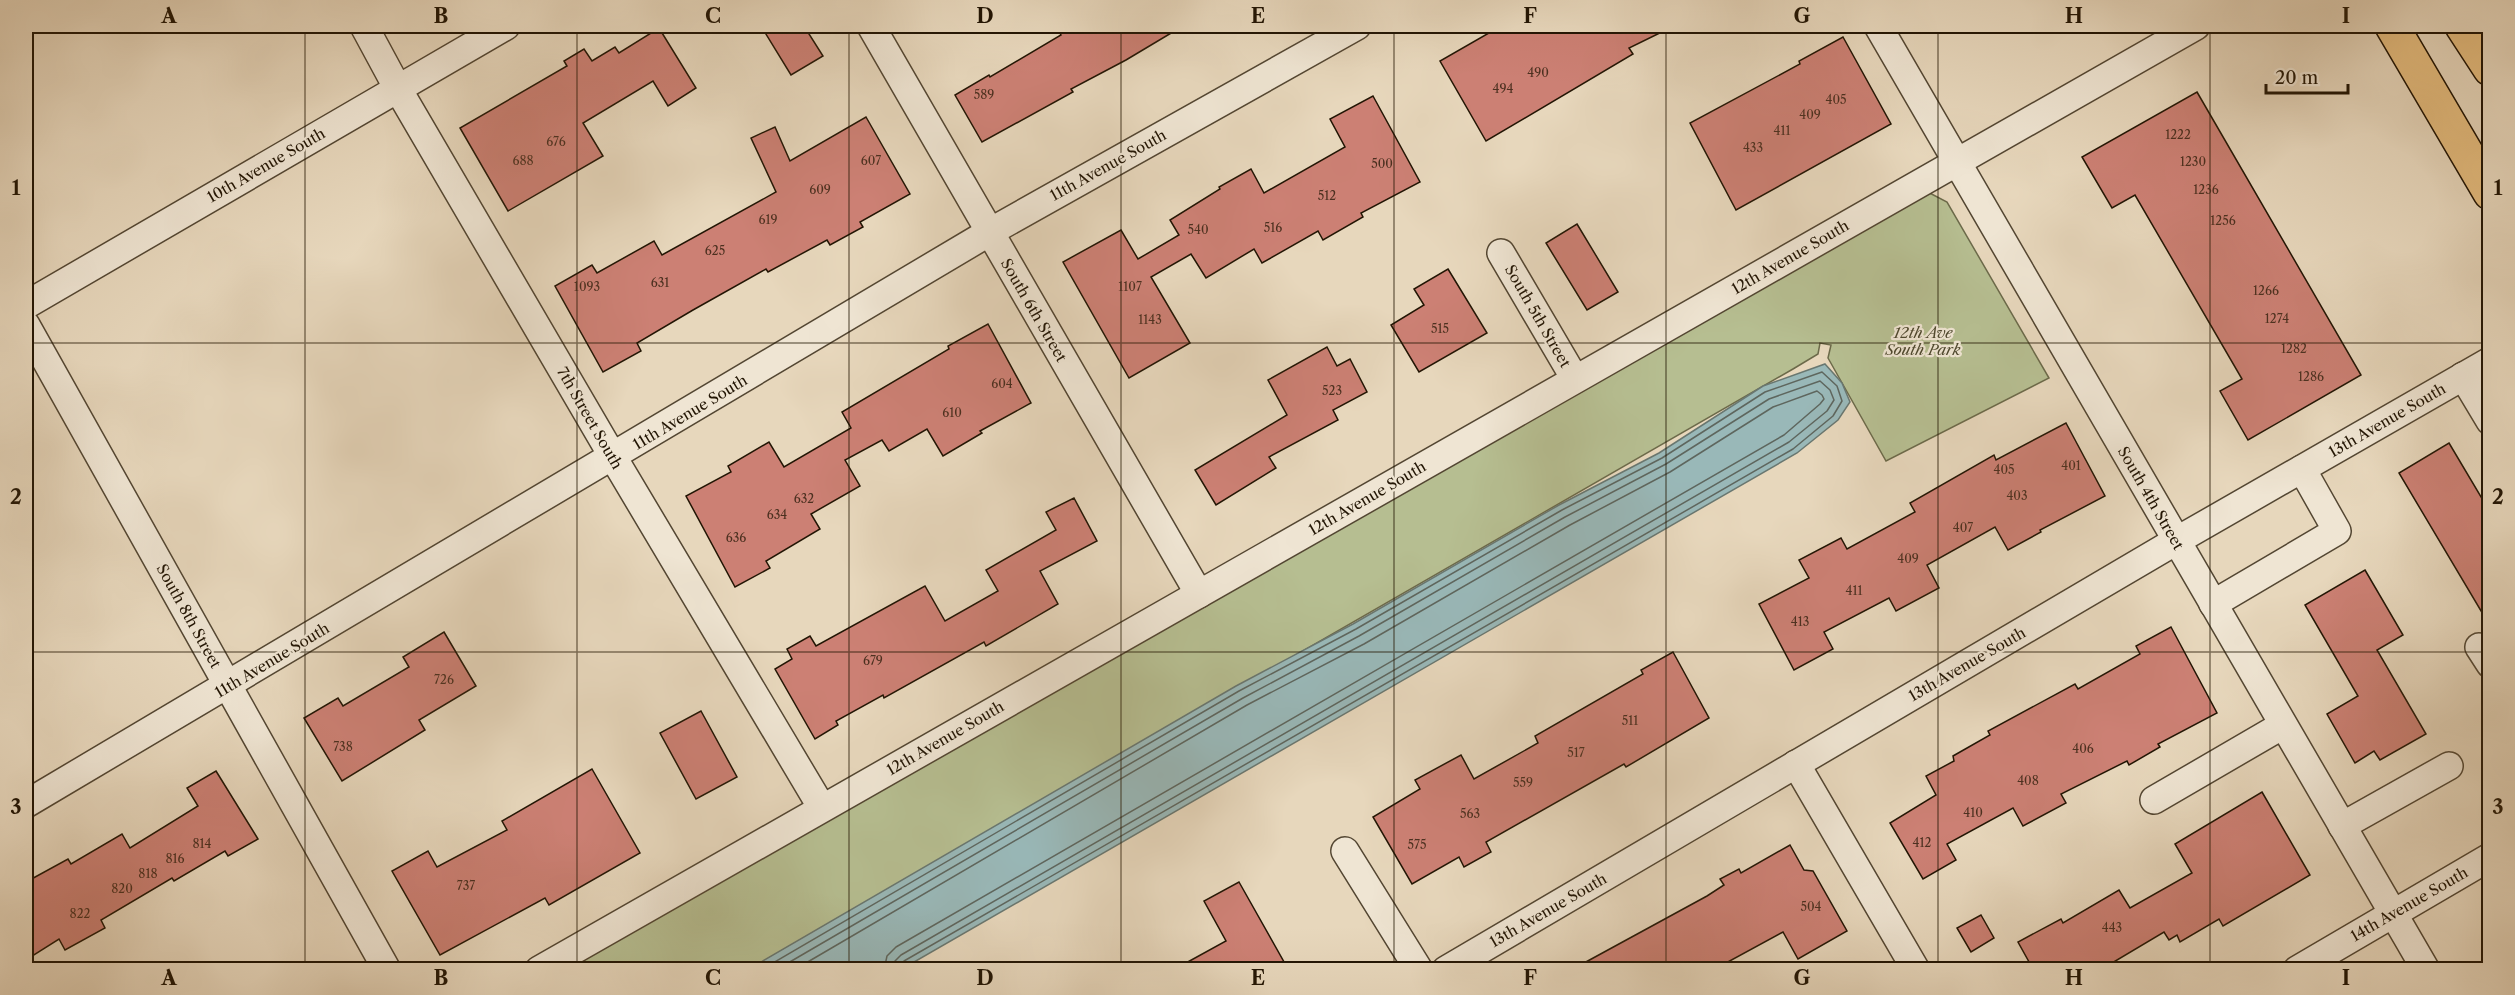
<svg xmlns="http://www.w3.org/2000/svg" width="2515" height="995" viewBox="0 0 2515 995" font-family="'Libre Caslon Text',serif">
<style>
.green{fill:#b6be91;stroke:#6c6a4a;stroke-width:1.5}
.water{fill:#99b8b8;stroke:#697770;stroke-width:1.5}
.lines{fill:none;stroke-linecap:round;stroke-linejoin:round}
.shore{stroke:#5e665e;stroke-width:1.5}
.building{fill:#cc8074;stroke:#221504;stroke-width:1.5}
.minor-casing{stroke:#534632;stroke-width:30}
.major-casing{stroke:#221504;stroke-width:36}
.minor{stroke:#efe5d3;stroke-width:27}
.major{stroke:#e4bc7e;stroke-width:33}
.grid{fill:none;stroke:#221504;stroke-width:1.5;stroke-opacity:0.55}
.labels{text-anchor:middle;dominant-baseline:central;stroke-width:4.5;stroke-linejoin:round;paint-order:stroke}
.number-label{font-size:12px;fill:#4c3020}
.street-label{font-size:15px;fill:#221504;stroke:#efe5d3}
.park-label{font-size:15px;font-style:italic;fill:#4e482e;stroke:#efe5d3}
.neatline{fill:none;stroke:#221504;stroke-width:2}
.grid-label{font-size:20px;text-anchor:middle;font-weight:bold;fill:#221504}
</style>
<rect width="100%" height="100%" fill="#e7d7bc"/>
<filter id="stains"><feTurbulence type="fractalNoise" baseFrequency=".00333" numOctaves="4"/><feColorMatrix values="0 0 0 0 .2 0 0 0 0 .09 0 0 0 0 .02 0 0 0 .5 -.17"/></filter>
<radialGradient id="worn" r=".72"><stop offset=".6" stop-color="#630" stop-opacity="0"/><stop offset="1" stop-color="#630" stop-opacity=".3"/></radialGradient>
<path class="green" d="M1922,189L1947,202L2049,378L1886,461L1828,358L1831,345L1820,343L1818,354L1793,369L750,969L556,970Z"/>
<path class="water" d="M1825,364L1842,383L1850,402L1838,420L1797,453L902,969H749L1236,686L1353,624L1559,505L1659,453L1763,386Z"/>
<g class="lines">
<g class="shore">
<path d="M761,970L1239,691L1356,629L1562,510L1662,458L1765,392L1822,372L1837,386L1842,401L1833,416L1793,449L904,961L901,970"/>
<path d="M776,970L1243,698L1359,636L1565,517L1666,464L1769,399L1820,381L1830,390L1834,400L1827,411L1789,442L901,955L895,961L893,970"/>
<path d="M794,970L1247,705L1364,644L1570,525L1670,472L1773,407L1817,391L1822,395L1824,399L1820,404L1784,435L896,947L887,956L884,970"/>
</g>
</g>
<g class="building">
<path d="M761,26H804L823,56L791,75Z"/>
<path d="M1056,26H1183L1126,60L1071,89L1073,92L982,142L955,95L989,75L990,77L1061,35Z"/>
<path d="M1501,26H1674L1629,48L1633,54L1486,141L1440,61Z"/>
<path d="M659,28L696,88L668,106L653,81L583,123L603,156L508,211L460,128L567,66L564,61L584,49L592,61L615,47L619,53Z"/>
<path d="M1843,37L1891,124L1736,210L1690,123L1800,64L1799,61Z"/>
<path d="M2197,92L2361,375L2248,440L2220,391L2242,379L2135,195L2112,208L2082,157Z"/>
<path d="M1373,96L1420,182L1361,213L1363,217L1323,240L1318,231L1262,263L1254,249L1206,278L1191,254L1151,277L1190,343L1129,378L1063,262L1121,230L1138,259L1179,235L1170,220L1220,189L1219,187L1251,169L1264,193L1345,147L1330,119Z"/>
<path d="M866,117L910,194L860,222L863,227L830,245L827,240L768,272L766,269L693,310L637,343L641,351L603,372L555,286L592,265L597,273L654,241L662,255L776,192L751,138L775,127L790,161Z"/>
<path d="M1577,224L1618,292L1587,310L1546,243Z"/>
<path d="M1448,269L1487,333L1419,372L1391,325L1424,305L1414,289Z"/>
<path d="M988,324L1031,403L980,431L982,433L943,456L927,429L889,451L882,440L845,460L860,486L811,514L820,529L766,561L770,568L735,587L686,496L731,472L728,466L769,442L784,467L851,428L842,412L949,349L948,346Z"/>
<path d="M1327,347L1337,366L1350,359L1367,392L1333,410L1338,420L1269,457L1276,468L1216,505L1195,470L1287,415L1268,380Z"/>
<path d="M2066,423L2105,496L2040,530L2041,532L2008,550L1995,527L1927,565L1939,588L1896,611L1889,598L1824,632L1833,649L1794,670L1759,604L1809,578L1799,560L1841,538L1847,549L1915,512L1910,503L1994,455L1996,460Z"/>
<path d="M2449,443L2490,512V626L2399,473Z"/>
<path d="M1074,498L1097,541L1040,571L1058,604L986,646L984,642L884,698L883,695L836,721L838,725L815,739L775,669L792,659L787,649L810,636L816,646L925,586L945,621L998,591L986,570L1056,530L1046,512Z"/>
<path d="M2365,570L2403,635L2377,650L2426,734L2380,760L2374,751L2355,763L2327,714L2358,696L2305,605Z"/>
<path d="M2171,627L2217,713L2158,744L2160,747L2129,765L2127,761L2061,794L2066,803L2023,826L2013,808L1947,844L1956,860L1923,879L1890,823L1936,795L1926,776L1954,761L1953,756L1990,735L1988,731L2075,684L2078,689L2140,654L2136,646Z"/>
<path d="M444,632L476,686L419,720L425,730L342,781L304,718L338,698L343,706L409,667L403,657Z"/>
<path d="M1673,652L1709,718L1626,767L1624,764L1486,842L1491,852L1464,867L1459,857L1412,884L1373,817L1420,789L1415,780L1461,755L1474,779L1538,743L1535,736L1643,674L1641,670Z"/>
<path d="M701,711L737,777L696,799L660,733Z"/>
<path d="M592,769L640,853L549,905L545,898L440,955L392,871L428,851L437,867L507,830L502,821Z"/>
<path d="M216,771L258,839L228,856L225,851L174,881L172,878L101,920L105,928L65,950L59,939L26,960V882L68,859L71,864L122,834L130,848L198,806L187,788Z"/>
<path d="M2262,792L2310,875L2223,926L2219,919L2180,942L2177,935L2169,940L2164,932L2102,969H2033L2018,942L2061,919L2063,923L2119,890L2130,908L2192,873L2175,844Z"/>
<path d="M1790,845L1804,870L1813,871L1847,931L1798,959L1783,932L1715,969H1573L1707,896L1724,885L1720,879L1739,869L1741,873Z"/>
<path d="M1239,882L1288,969H1175L1226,941L1204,901Z"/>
<path d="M1981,915L1994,938L1971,952L1957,928Z"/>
</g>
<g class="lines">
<g class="minor-casing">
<g id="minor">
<path d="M364,26L398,89L613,457L822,808"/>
<path d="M871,26L1199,594"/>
<path d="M1878,26L2426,970"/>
<path d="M1501,253L1575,379"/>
<path d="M26,305L506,26"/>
<path d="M26,325L387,970"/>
<path d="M2463,376L2490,421"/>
<path d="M2213,604L2337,531L2302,469"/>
<path d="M2479,647L2490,664"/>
<path d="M1796,764L1916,970"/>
<path d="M2154,800L2283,725"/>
<path d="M26,804L988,233L1357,26"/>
<path d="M2342,826L2449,766"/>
<path d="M1345,851L1419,970"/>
<path d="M539,970L2196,26"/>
<path d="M1446,970L2176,541L2490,361"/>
<path d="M2297,970L2490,857"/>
</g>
</g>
<g class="major-casing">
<g id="major">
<path d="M2392,26L2490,193"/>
<path d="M2462,26L2490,69"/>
</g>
</g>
<use href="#minor" class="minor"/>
<use href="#major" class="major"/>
</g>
<path class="grid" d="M305,26V970M577,26V970M849,26V970M1121,26V970M1394,26V970M1666,26V970M1938,26V970M2210,26V970M26,343H2490M26,652H2490"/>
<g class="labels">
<g class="number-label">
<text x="1538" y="72">490</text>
<text x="1503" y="88">494</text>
<text x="984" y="94">589</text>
<text x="1836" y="99">405</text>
<text x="1810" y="114">409</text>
<text x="1782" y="130">411</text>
<text x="2178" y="134">1222</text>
<text x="556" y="141">676</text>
<text x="1753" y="147">433</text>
<text x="523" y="160">688</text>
<text x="871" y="160">607</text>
<text x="2193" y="161">1230</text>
<text x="1382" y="163">500</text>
<text x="820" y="189">609</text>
<text x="2206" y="189">1236</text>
<text x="1327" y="195">512</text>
<text x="768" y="219">619</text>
<text x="2223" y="220">1256</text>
<text x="1273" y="227">516</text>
<text x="1198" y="229">540</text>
<text x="715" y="250">625</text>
<text x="660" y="282">631</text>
<text x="587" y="286">1093</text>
<text x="1130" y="286">1107</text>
<text x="2266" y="290">1266</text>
<text x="2277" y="318">1274</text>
<text x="1150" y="319">1143</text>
<text x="1440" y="328">515</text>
<text x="2294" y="348">1282</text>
<text x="2311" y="376">1286</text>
<text x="1002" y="383">604</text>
<text x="1332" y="390">523</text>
<text x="952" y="412">610</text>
<text x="2071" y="465">401</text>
<text x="2004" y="469">405</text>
<text x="2017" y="495">403</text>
<text x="804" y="498">632</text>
<text x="777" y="514">634</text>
<text x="1963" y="527">407</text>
<text x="736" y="537">636</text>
<text x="1908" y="558">409</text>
<text x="1854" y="590">411</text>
<text x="1800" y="621">413</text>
<text x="873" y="660">679</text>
<text x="444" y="679">726</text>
<text x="1630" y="720">511</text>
<text x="343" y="746">738</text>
<text x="2083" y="748">406</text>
<text x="1576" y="752">517</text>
<text x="2028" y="780">408</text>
<text x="1523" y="782">559</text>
<text x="1973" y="812">410</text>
<text x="1470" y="813">563</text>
<text x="1922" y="842">412</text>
<text x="202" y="843">814</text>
<text x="1417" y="844">575</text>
<text x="175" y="858">816</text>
<text x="148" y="873">818</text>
<text x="466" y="885">737</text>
<text x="122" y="888">820</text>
<text x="1811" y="906">504</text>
<text x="80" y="913">822</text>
<text x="2112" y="927">443</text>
</g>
<g class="street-label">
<text transform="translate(266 165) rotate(-30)">10th Avenue South</text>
<text transform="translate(1108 165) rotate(-29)">11th Avenue South</text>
<text transform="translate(1790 257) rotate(-30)">12th Avenue South</text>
<text transform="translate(1034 310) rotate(60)">South 6th Street</text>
<text transform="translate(1538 316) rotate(60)">South 5th Street</text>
<text transform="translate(690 412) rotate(-31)">11th Avenue South</text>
<text transform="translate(590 418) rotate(60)">7th Street South</text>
<text transform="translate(2387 420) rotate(-30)">13th Avenue South</text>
<text transform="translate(1367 498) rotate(-30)">12th Avenue South</text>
<text transform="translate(2151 498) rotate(60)">South 4th Street</text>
<text transform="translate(189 616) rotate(61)">South 8th Street</text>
<text transform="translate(272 660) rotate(-31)">11th Avenue South</text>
<text transform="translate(1967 664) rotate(-30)">13th Avenue South</text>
<text transform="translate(945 738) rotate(-30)">12th Avenue South</text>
<text transform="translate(2409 904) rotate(-30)">14th Avenue South</text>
<text transform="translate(1548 910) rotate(-30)">13th Avenue South</text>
</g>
<g class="park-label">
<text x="1923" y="332">12th Ave<tspan x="1923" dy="17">South Park</tspan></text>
</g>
</g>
<rect width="2515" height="995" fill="none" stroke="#e7d7bc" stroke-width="66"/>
<path d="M2266 84v9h82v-9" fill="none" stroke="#221504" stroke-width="3"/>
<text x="2275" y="84" font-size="18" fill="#221504" stroke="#efe5d3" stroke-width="4.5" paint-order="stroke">20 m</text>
<rect x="33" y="33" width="2449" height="929" class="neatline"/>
<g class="grid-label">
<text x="169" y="23">A</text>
<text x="441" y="23">B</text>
<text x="713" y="23">C</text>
<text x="985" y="23">D</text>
<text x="1258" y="23">E</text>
<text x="1530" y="23">F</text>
<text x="1802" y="23">G</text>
<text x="2074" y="23">H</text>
<text x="2346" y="23">I</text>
<text x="16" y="195">1</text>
<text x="2498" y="195">1</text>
<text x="16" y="504">2</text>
<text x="2498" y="504">2</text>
<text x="16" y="814">3</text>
<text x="2498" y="814">3</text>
<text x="169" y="985">A</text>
<text x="441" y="985">B</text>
<text x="713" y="985">C</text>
<text x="985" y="985">D</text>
<text x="1258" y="985">E</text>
<text x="1530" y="985">F</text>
<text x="1802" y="985">G</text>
<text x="2074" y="985">H</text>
<text x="2346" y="985">I</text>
</g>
<rect width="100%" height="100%" filter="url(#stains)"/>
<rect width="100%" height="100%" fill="url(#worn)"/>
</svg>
